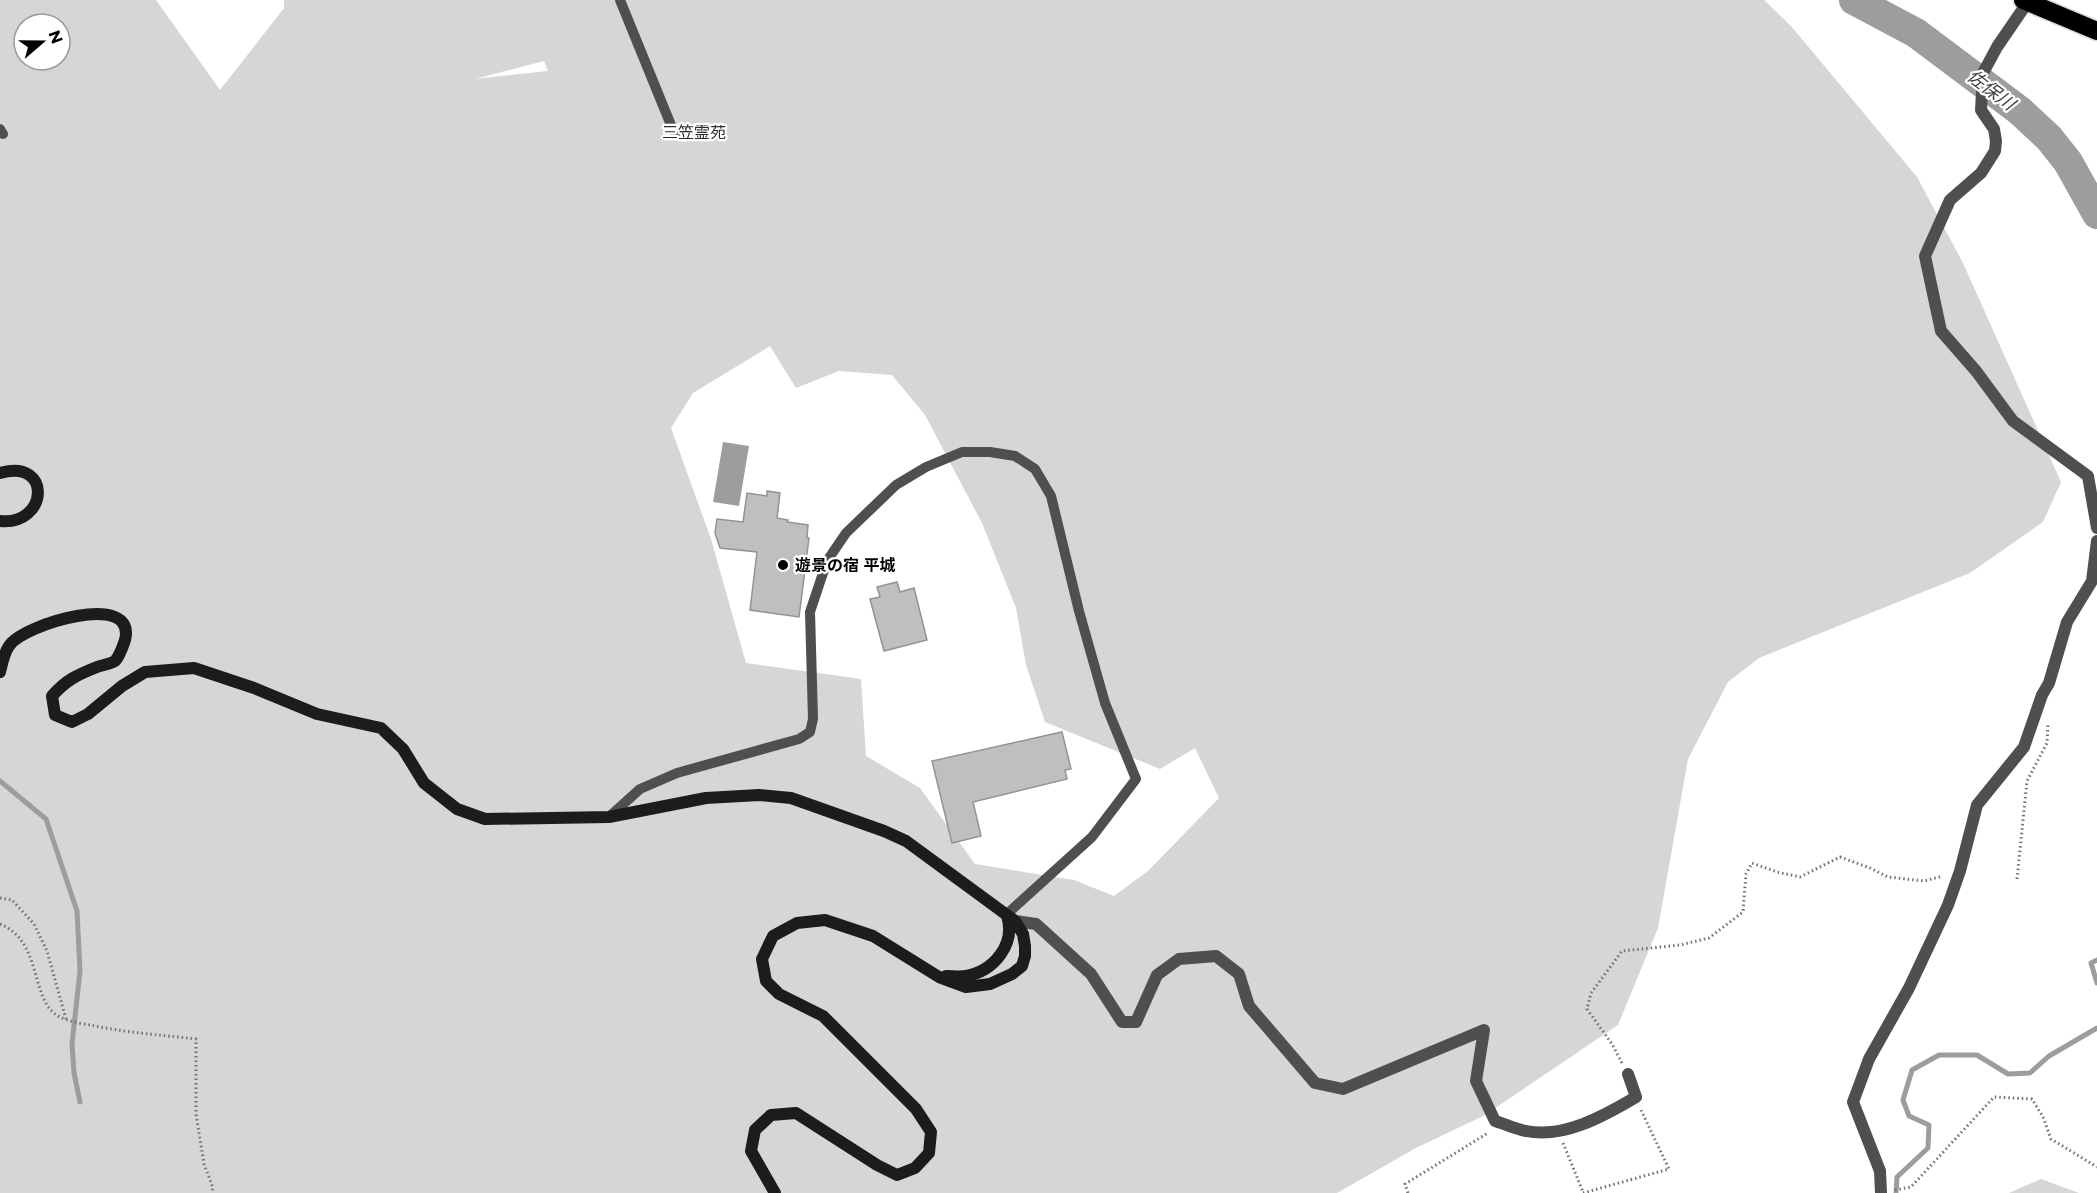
<svg xmlns="http://www.w3.org/2000/svg" width="2097" height="1193" viewBox="0 0 2097 1193" font-family="Montserrat,'Noto Sans JP',sans-serif">
<style>
.green{fill:#d6d6d6;fill-rule:evenodd}
.water{fill:#9d9d9d}
.lines{fill:none;stroke-linecap:round;stroke-linejoin:round}
.stream{stroke:#9d9d9d;stroke-width:5}
.river{stroke:#9d9d9d;stroke-width:30}
.building{fill:#bfbfbf;stroke:#939393;stroke-width:1.5}
.highway-casing{stroke:#dbdbdb;stroke-width:21}
.path{stroke:#717171;stroke-width:3;stroke-dasharray:1.5 3;stroke-linecap:butt}
.lane{stroke:#4f4f4f;stroke-width:10}
.street{stroke:#4f4f4f;stroke-width:12}
.secondary{stroke:#1c1c1c;stroke-width:12}
.highway{stroke:#000;stroke-width:18}
.poi-dot{fill:#000;stroke:#fff;stroke-width:2}
.labels{text-anchor:middle;dominant-baseline:central;stroke-width:4.5;stroke-linejoin:round;paint-order:stroke}
.park-label{font-size:16px;fill:#2d2d2d;stroke:#fff}
.poi-label{font-size:16px;font-weight:bold;fill:#000;stroke:#fff;text-anchor:start}
.water-label{font-size:18px;font-style:italic;fill:#3e3e3e;stroke:#fff}
</style>
<rect width="100%" height="100%" fill="#fff"/>
<g class="green">
<path d="M0,0H156L220,90L284,8V0H1764L1791,26L1917,177L1963,263L2061,482L2043,522L1970,573L1759,658L1728,682L1688,759L1658,928L1618,1025L1485,1115L1414,1149L1337,1193H0ZM24,24H60V60H24ZM544,61L548,71L474,79H475ZM770,346L796,388L839,371L892,375L925,415L982,523L1016,608L1026,665L1045,722L1160,769L1195,748L1219,798L1148,871L1114,896L1074,880L975,864L920,788L866,756L861,679L746,663L711,539L671,428L693,393Z"/>
<path d="M2041,1179L2079,1193H2009Z"/>
</g>
<path class="water" d="M723,442L749,446L739,506L713,502Z"/>
<g class="lines">
<g class="stream">
<path d="M0,781L46,819L77,911L80,971L72,1044L74,1073L80,1102"/>
<path d="M2097,960L2091,963L2097,983"/>
<path d="M1896,1193L1897,1177L1928,1148L1929,1125L1909,1116L1903,1100L1912,1070L1939,1055H1977L2008,1074L2030,1073L2049,1056L2097,1028"/>
</g>
<path class="river" d="M1854,0L1916,33L2020,111L2049,138L2068,162L2097,214"/>
</g>
<g class="building">
<path d="M767,491L780,493L777,518L788,520L787,522L808,525L807,538H809L799,617L750,610L757,552L720,548L715,533L717,519L743,522L747,493L767,496Z"/>
<path d="M897,582L900,592L914,588L927,640L884,651L870,599L880,597L877,587Z"/>
<path d="M1062,732L1071,769L1065,770L1067,779L973,802L981,836L952,843L932,761Z"/>
</g>
<g class="lines">
<g class="highway-casing">
<path id="highway" d="M2023,0L2097,31"/>
</g>
<g class="path">
<path d="M2017,879L2027,781L2047,743L2048,724"/>
<path d="M0,898L12,900L34,924L47,951L66,1019"/>
<path d="M0,924C44,942 29,1002 60,1017C70,1022 84,1024 95,1026C129,1033 162,1035 196,1039V1114L204,1164L213,1188L211,1193"/>
<path d="M1622,1063L1612,1044L1587,1009L1591,993L1622,951L1680,945L1709,938L1743,912L1746,874L1752,863L1777,872L1800,877L1840,857L1870,868L1888,877L1924,881L1943,876"/>
<path d="M1563,1143L1583,1192"/>
<path d="M1895,1190L1911,1187L1994,1097L2032,1099L2043,1117L2051,1139L2097,1167"/>
<path d="M1408,1193L1405,1184L1488,1133"/>
<path d="M1583,1193L1669,1169L1641,1110"/>
</g>
<g class="lane">
<path d="M620,0L675,135"/>
<path d="M0,129L3,134"/>
<path d="M609,817L640,789L677,773L799,739L810,732L813,719L810,612L827,561L846,533L896,485L926,467L962,452H990L1015,456L1035,469L1051,496L1079,611L1105,703L1136,779L1092,837L1007,914"/>
</g>
<g class="street">
<path d="M2027,3L1997,47L1983,73L1981,110L1994,129L1996,141L1995,151L1981,173L1950,200L1925,256L1941,331L1976,371L2013,421L2088,476L2097,528"/>
<path d="M1015,921L1036,924L1091,974L1122,1022H1136L1157,975L1179,959L1216,956L1239,974L1249,1006L1315,1083L1343,1089L1484,1030L1476,1081L1495,1121C1505,1124 1515,1129 1526,1131C1563,1139 1604,1116 1636,1097L1628,1074"/>
<path d="M1881,1193L1880,1171L1853,1102L1869,1059L1909,988L1948,905L1960,871L1977,805L2024,747L2042,695L2049,683L2067,622L2092,581L2097,541"/>
</g>
<g class="secondary">
<path d="M0,473C53,458 48,526 0,521"/>
<path d="M0,672C2,664 4,653 9,646C23,624 138,590 125,640C123,646 119,657 115,661C111,664 102,665 97,667C77,675 66,680 52,696L55,715L72,722L88,714L122,686L145,672L194,668L254,688L317,714L381,728L403,749L424,783L457,809L485,819L609,817L706,798L759,795L791,798L884,831L906,841L1015,921L1023,934L1025,946V956L1022,966L1012,974L990,984L966,987L939,977L873,936L825,920L797,923L773,936L762,959L766,981L779,994L823,1016L916,1109L931,1132L929,1153L915,1168L897,1175L877,1165L796,1113L771,1115L755,1130L751,1151L775,1193"/>
<path d="M946,976C953,976 960,977 966,976C994,971 1016,944 1007,916"/>
</g>
<use href="#highway" class="highway"/>
</g>
<circle class="poi-dot" cx="783" cy="565" r="6"/>
<g class="labels">
<g class="park-label">
<text x="694" y="132">三笠霊苑</text>
</g>
<g class="poi-label">
<text x="795" y="565">遊景の宿 平城</text>
</g>
<g class="water-label">
<text transform="translate(1991 90) rotate(37)">佐保川</text>
</g>
</g>
<g transform="translate(42 42) rotate(70)"><circle r="28" fill="#ffffff" stroke="#999999" stroke-width="1.5"/>
<path d="M0-4.5L10 22L0 15L-10 22Z" fill="#000000"/>
<text y="-9" font-size="16" font-weight="bold" text-anchor="middle" fill="#000000">N</text>
</g>
</svg>
